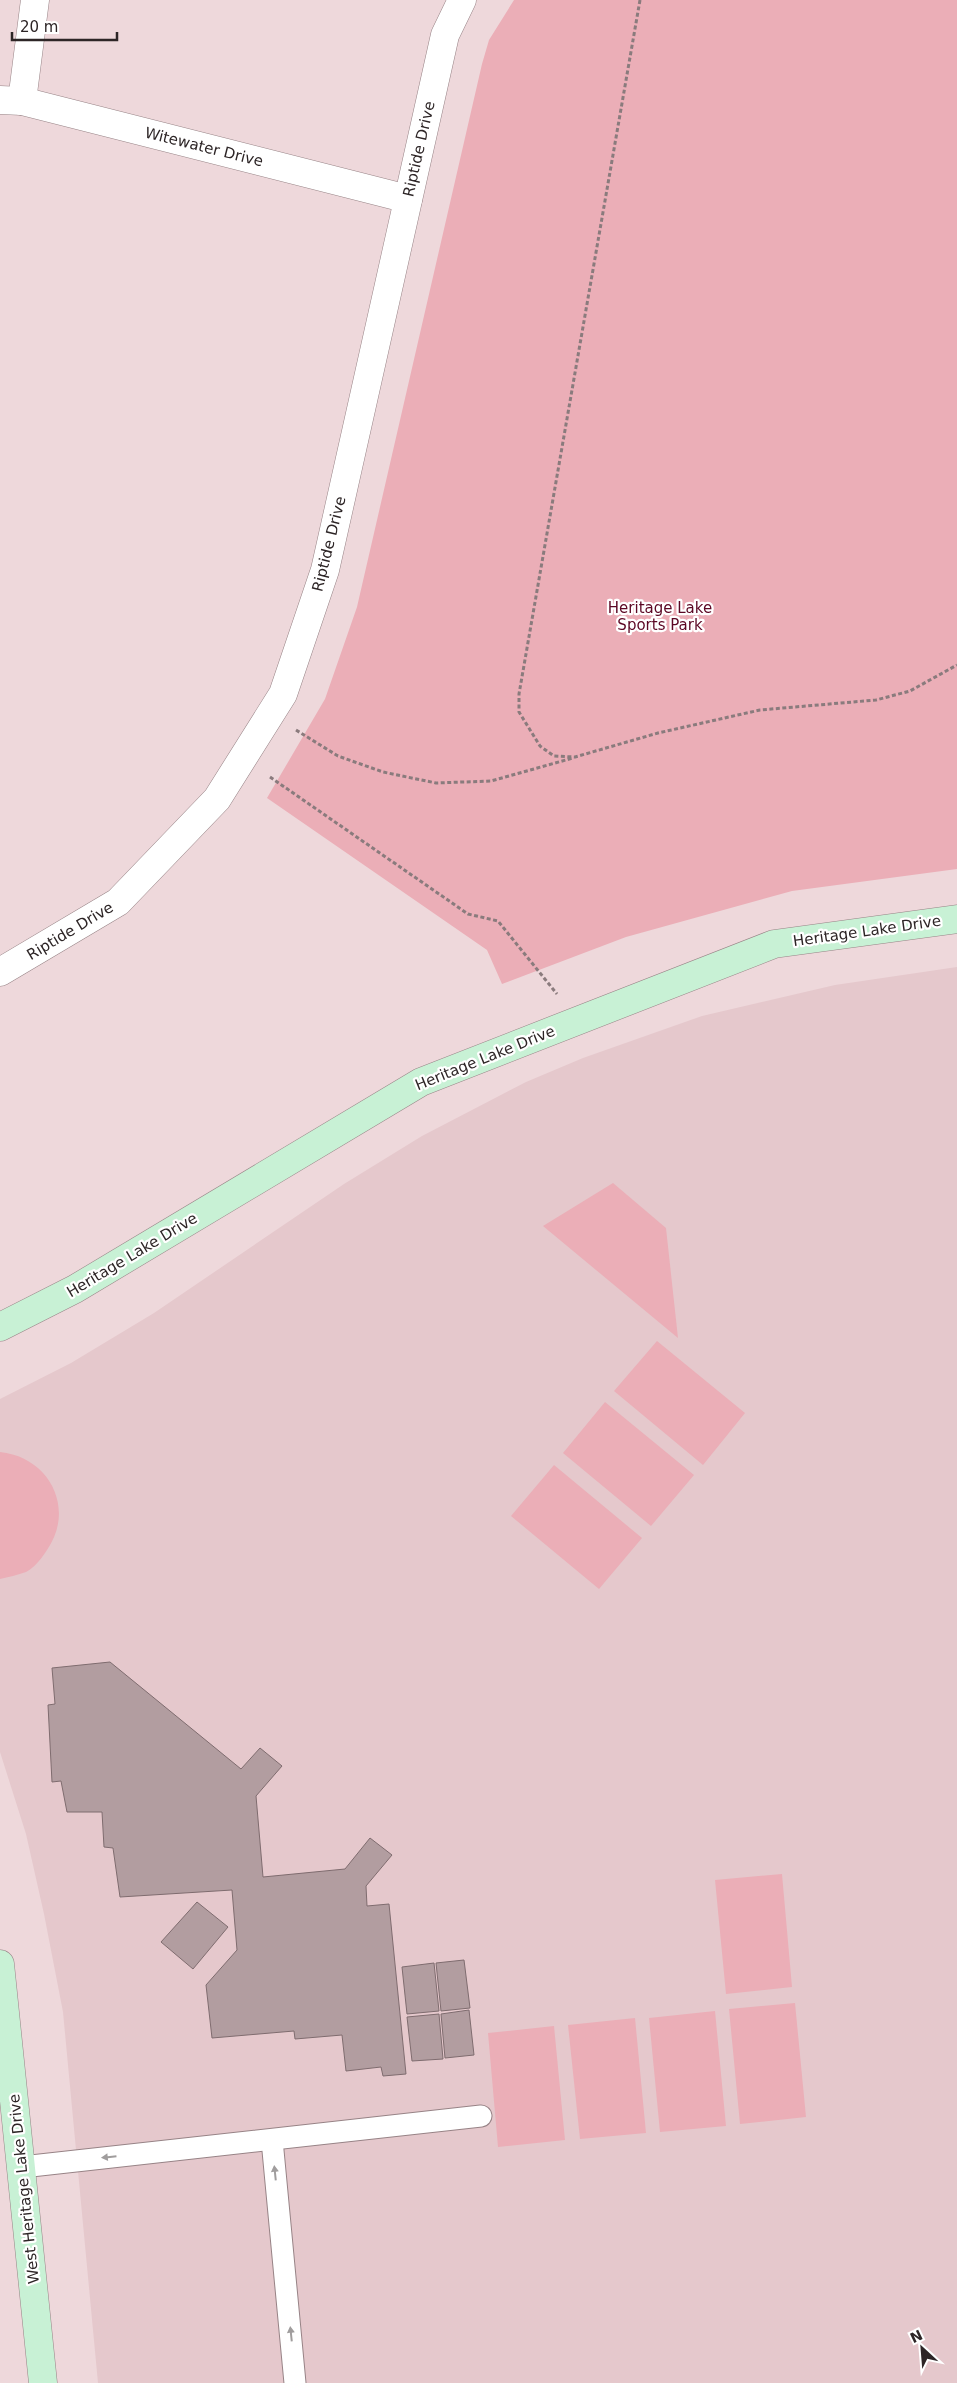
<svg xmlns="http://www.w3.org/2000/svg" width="957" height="2383" viewBox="0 0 957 2383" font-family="'DejaVu Sans',sans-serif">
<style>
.built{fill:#e5c8cc}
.green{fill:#ebaeb7}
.building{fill:#b29da0;stroke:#7f6c6f}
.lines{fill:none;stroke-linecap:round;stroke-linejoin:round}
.lane-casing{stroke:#978386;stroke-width:23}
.street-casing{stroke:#978386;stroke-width:29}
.secondary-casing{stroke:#978386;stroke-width:29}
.path{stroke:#8a7b7d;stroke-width:3;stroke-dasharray:4 2.5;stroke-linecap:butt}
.lane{stroke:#fff;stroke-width:21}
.street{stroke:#fff;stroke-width:28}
.secondary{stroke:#c8f1d5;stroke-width:28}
.oneway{fill:#a09d9d}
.labels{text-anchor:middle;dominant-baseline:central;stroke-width:4.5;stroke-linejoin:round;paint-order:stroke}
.street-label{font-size:15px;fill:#2d2526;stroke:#fff}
.park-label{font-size:15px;fill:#5c0724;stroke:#fff}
</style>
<rect width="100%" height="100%" fill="#eed8db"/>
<path class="built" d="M957,967V2383H98L63,2012L44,1914L26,1834L0,1752V1399L71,1363L154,1313L344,1184L422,1136L526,1082L583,1058L702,1016L835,985Z"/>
<g class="green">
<path d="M514,0H957V869L792,891L626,937L502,984L487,950L267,798L325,699L357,607L482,64L489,40Z"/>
<path d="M613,1183L666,1228L678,1338L543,1226Z"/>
<path d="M657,1341L745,1413L703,1465L614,1391Z"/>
<path d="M605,1402L694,1475L651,1526L563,1453Z"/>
<path d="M0,1452C49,1457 76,1508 47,1550C42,1558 34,1568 26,1572C18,1575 8,1577 0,1579Z"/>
<path d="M554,1465L642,1538L599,1589L511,1516Z"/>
<path d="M782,1874L792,1987L726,1994L715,1880Z"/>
<path d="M795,2003L806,2117L740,2124L729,2009Z"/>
<path d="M715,2011L726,2126L660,2132L649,2018Z"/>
<path d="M635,2018L646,2133L580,2139L568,2025Z"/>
<path d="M554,2026L565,2140L498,2147L488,2033Z"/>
</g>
<g class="building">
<path d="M110,1662L241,1769L260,1748L282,1766L256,1796L263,1877L345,1869L370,1838L392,1855L366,1886L367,1906L389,1904L406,2074L383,2076L381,2067L346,2071L342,2035L295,2039L294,2031L212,2038L206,1985L237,1950L232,1890L120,1897L113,1848L104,1847L102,1812H67L61,1781L52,1782L48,1705L55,1704L52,1668Z"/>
<path d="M197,1902L228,1927L193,1969L161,1942Z"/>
<path d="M464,1960L470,2008L441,2011L436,1963Z"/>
<path d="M434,1963L439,2011L407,2014L402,1967Z"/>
<path d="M469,2010L474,2055L445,2058L441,2014Z"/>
<path d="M439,2014L443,2059L412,2061L407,2017Z"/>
</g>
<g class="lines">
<g class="lane-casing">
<g id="lane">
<path d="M272,2140L295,2383"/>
<path d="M22,2167L481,2116"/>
</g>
</g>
<g class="street-casing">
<g id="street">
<path d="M0,100L22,101L408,199"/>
<path d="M22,101L35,0"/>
<path d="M0,972L118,902L217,799L283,694L325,570L445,35L462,0"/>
</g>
</g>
<g class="secondary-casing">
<g id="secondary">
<path d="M0,1327L75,1289L421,1082L774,944L957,919"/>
<path d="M0,1964L43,2383"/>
</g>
</g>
<g class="path">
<path d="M640,0L519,694V712L540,746L554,756L575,757L658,733L760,710L876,700L910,691L957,665"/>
<path d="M296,730L338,756L383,772L436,783L491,781L573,758"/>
<path d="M270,777L468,914L498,921L557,994"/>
</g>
<use href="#lane" class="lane"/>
<use href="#street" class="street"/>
<use href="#secondary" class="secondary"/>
</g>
<defs><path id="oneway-solid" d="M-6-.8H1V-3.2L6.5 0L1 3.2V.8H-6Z" transform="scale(1.25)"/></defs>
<g class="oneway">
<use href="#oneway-solid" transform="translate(109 2157) rotate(174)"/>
<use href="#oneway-solid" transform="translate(275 2173) rotate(-96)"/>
<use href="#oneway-solid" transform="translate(291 2334) rotate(-96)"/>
</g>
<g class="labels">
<g class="street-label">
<text transform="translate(204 147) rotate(14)">Witewater Drive</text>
<text transform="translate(419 149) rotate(-77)">Riptide Drive</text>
<text transform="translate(329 544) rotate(-76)">Riptide Drive</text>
<text transform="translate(70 931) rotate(-31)">Riptide Drive</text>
<text transform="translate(867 931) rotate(-8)">Heritage Lake Drive</text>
<text transform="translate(485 1058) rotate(-22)">Heritage Lake Drive</text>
<text transform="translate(132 1255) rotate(-31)">Heritage Lake Drive</text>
<text transform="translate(24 2189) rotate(-96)">West Heritage Lake Drive</text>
</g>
<g class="park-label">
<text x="660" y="608">Heritage Lake<tspan x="660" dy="17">Sports Park</tspan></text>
</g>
</g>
<g transform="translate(922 2348) rotate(334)" stroke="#ffffff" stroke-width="4" paint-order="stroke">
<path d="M0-4L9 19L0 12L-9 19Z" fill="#2d2526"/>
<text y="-8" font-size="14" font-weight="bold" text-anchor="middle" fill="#2d2526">N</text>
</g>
<path d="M12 32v8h105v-8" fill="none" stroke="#2d2526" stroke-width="2.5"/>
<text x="20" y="32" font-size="15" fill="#2d2526" stroke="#ffffff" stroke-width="4" paint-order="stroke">20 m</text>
</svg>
